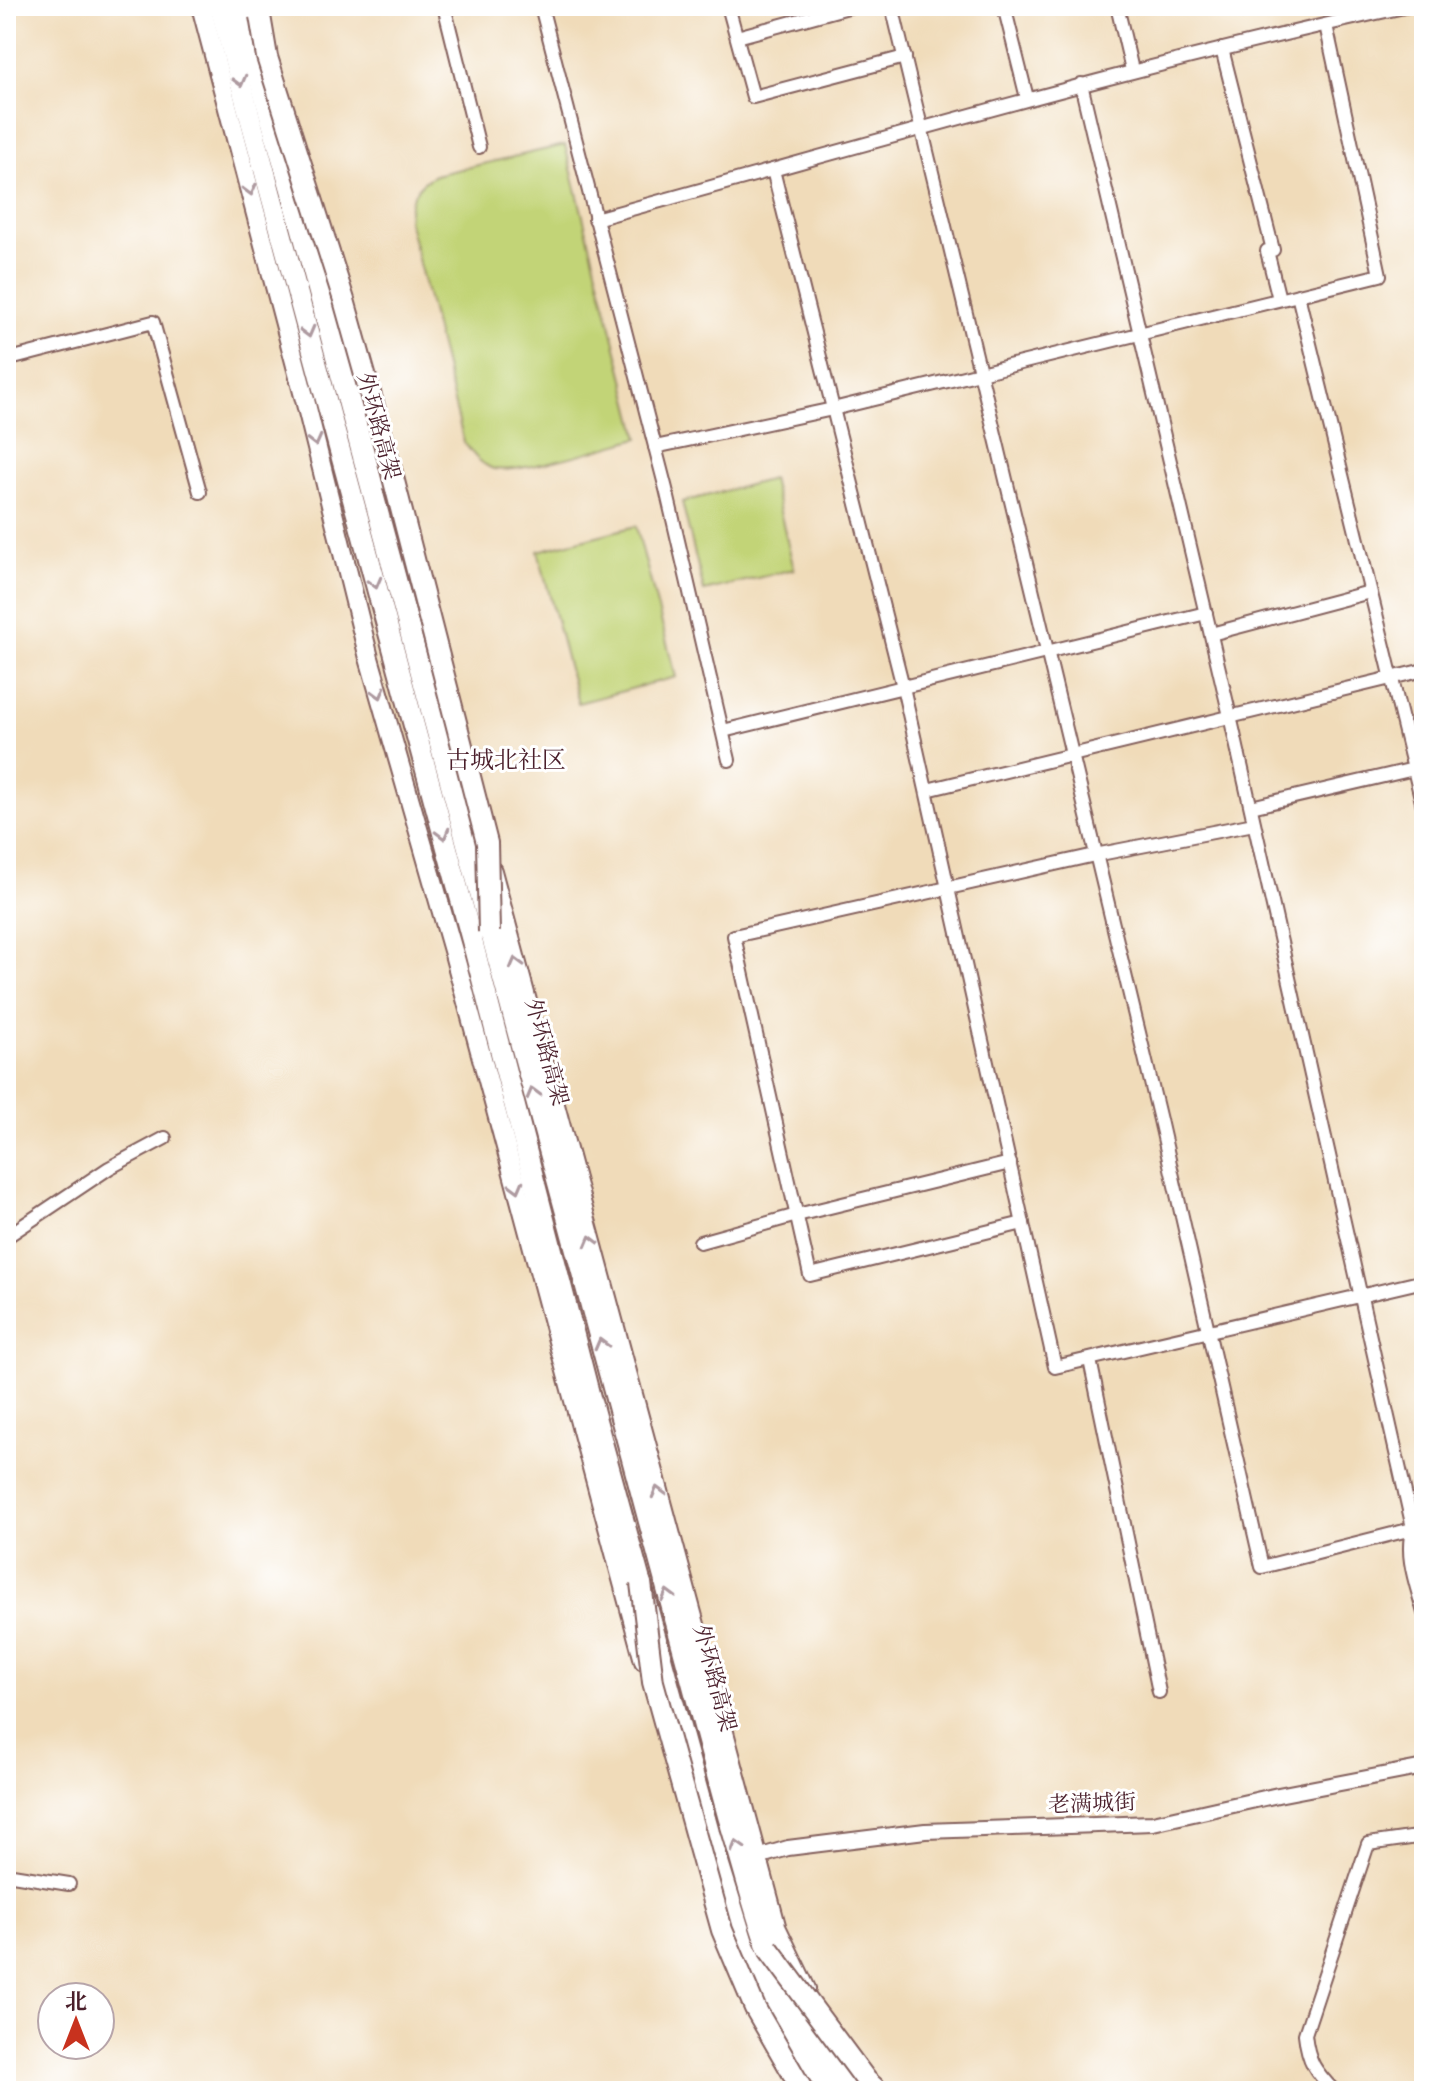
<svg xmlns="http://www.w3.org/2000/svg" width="1430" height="2097" viewBox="0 0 1430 2097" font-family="'Libre Caslon Text','Noto Serif SC',serif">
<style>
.green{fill:#c2d477;stroke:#867a51;stroke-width:2}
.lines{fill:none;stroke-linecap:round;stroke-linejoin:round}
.minor-casing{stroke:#84615d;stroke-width:16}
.tertiary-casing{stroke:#84615d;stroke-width:18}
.secondary-casing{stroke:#84615d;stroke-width:20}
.primary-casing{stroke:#84615d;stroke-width:22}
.trunk-casing{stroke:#84615d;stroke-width:24}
.minor{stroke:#fff;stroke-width:12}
.tertiary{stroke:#fff;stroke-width:14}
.secondary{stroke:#fff;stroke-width:16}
.primary{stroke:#fff;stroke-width:18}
.trunk{stroke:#fff;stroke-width:20}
.trunk-bridge-casing{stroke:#84615d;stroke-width:24;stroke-linecap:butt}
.trunk-bridge{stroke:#fff;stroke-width:20}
.oneway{stroke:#ae9aa0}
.labels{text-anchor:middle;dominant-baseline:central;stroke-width:6;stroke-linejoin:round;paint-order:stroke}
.street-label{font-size:22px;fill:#4a1f2b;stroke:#fff}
.neighbourhood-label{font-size:24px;fill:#4a1f2b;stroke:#fff}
</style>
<rect width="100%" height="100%" fill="#fff"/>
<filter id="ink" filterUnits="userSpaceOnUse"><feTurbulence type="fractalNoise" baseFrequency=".0125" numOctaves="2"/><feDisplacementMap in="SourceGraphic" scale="16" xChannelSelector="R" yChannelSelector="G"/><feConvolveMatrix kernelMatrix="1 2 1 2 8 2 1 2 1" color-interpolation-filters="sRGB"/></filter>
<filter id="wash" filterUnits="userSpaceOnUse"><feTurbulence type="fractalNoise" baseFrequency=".006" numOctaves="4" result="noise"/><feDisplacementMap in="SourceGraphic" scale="32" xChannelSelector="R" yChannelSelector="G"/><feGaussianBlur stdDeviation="1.8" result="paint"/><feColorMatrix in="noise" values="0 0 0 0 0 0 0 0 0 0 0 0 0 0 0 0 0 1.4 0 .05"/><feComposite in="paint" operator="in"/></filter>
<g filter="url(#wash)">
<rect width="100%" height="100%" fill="#f0dbb9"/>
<g class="green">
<path d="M565,145L639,438C612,445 512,477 491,468C478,462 472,453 464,442L408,219C410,198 415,185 435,175Z"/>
<path d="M772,479L794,569L704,591L682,502Z"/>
<path d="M636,526L676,677L578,703L538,551Z"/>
</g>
</g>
<g filter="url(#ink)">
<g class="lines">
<g class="minor-casing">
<g id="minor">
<path d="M444,6L479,147"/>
<path d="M541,6L666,489L729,760"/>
<path d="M728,6L753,97L905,57"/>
<path d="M892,6L1160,1120L1262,1567L1424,1526"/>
<path d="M1004,6L1027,98"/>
<path d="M1117,6L1132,70"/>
<path d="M737,37L852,6"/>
<path d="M1222,49L1273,250L1267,251L1279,299"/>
<path d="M1081,84L1230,716L1413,1528C1404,1555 1417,1586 1424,1613"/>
<path d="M773,170L903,687L1055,1367L1424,1281"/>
<path d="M595,219C866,145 1134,65 1409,6"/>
<path d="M1298,295L1424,810"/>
<path d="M6,360L153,322L200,492"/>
<path d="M655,447L833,409L1380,275L1326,25"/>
<path d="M1211,634L1370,592"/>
<path d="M723,731L1206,613"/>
<path d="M927,790L1424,670"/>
<path d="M1251,807L1414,769"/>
<path d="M1023,1223L810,1275L734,936L1095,855L1254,824"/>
<path d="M6,1237L109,1168L165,1138"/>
<path d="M700,1242L797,1215L1010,1163"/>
<path d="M1090,1360L1159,1692"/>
<path d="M6,1874L69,1884"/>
<path d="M1334,2091C1315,2071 1308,2062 1305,2034L1368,1844L1424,1836"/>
</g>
</g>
<g class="tertiary-casing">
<path id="tertiary" d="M758,1857L788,1848L925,1831L1153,1823L1278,1795L1424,1767"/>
</g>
<g class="secondary-casing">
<path id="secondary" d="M1423,6L1424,9"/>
</g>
<g class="primary-casing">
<g id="primary">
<path d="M201,6L305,400L369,658L454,954L644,1661"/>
<path d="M325,270L386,480"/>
<path d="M492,871L777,1929L806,1989"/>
</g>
</g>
<g class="trunk-casing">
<g id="trunk">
<path d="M220,6L474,948L594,1413L709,1833L744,1946L762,1985L780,2019L829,2091"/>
<path d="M239,6L296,207L728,1816C745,1871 758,1929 781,1982C799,2021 826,2057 852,2091"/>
</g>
</g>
<use href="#minor" class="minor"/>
<use href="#tertiary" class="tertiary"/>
<use href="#secondary" class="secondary"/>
<use href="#primary" class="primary"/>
<use href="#trunk" class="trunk"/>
<g class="trunk-bridge-casing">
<g id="trunk-bridge">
<path d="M260,16L267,57L344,300L386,450L487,843L489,932"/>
<path d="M641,1583L653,1682L722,1930L755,2008L803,2091"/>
<path d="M768,1948L866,2080L878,2091"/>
</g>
</g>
<use href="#trunk-bridge" class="trunk-bridge"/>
</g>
<defs><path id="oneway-chevron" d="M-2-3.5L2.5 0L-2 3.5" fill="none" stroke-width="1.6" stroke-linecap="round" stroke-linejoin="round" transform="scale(2)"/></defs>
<g class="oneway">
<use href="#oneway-chevron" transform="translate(240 81) rotate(75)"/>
<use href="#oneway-chevron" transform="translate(250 190) rotate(75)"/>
<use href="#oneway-chevron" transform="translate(308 332) rotate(75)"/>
<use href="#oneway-chevron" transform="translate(315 441) rotate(76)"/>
<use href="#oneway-chevron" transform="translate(375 583) rotate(75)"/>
<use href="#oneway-chevron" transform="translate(379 693) rotate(74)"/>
<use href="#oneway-chevron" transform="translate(443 834) rotate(75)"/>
<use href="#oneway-chevron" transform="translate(516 963) rotate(-105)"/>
<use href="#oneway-chevron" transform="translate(533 1093) rotate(-105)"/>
<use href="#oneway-chevron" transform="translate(517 1187) rotate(75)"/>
<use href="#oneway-chevron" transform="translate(591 1241) rotate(-105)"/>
<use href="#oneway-chevron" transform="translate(601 1344) rotate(-105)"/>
<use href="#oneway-chevron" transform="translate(658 1492) rotate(-105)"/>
<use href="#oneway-chevron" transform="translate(668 1595) rotate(-105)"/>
<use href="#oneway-chevron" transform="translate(737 1846) rotate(-107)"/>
</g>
</g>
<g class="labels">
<g class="street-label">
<text transform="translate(379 426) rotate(75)">外环路高架</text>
<text transform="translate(547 1052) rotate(75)">外环路高架</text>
<text transform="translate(715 1678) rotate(75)">外环路高架</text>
<text transform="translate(1092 1803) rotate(-2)">老满城街</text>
</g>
<g class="neighbourhood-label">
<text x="506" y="759">古城北社区</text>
</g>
</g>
<rect width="1430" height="2097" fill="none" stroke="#fff" stroke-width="32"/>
<g transform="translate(76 2021)"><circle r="38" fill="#ffffff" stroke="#b7a5aa" stroke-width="2"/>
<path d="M0-6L14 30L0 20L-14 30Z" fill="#c8321e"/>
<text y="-12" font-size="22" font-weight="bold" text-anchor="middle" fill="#4a1f2b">北</text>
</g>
</svg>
